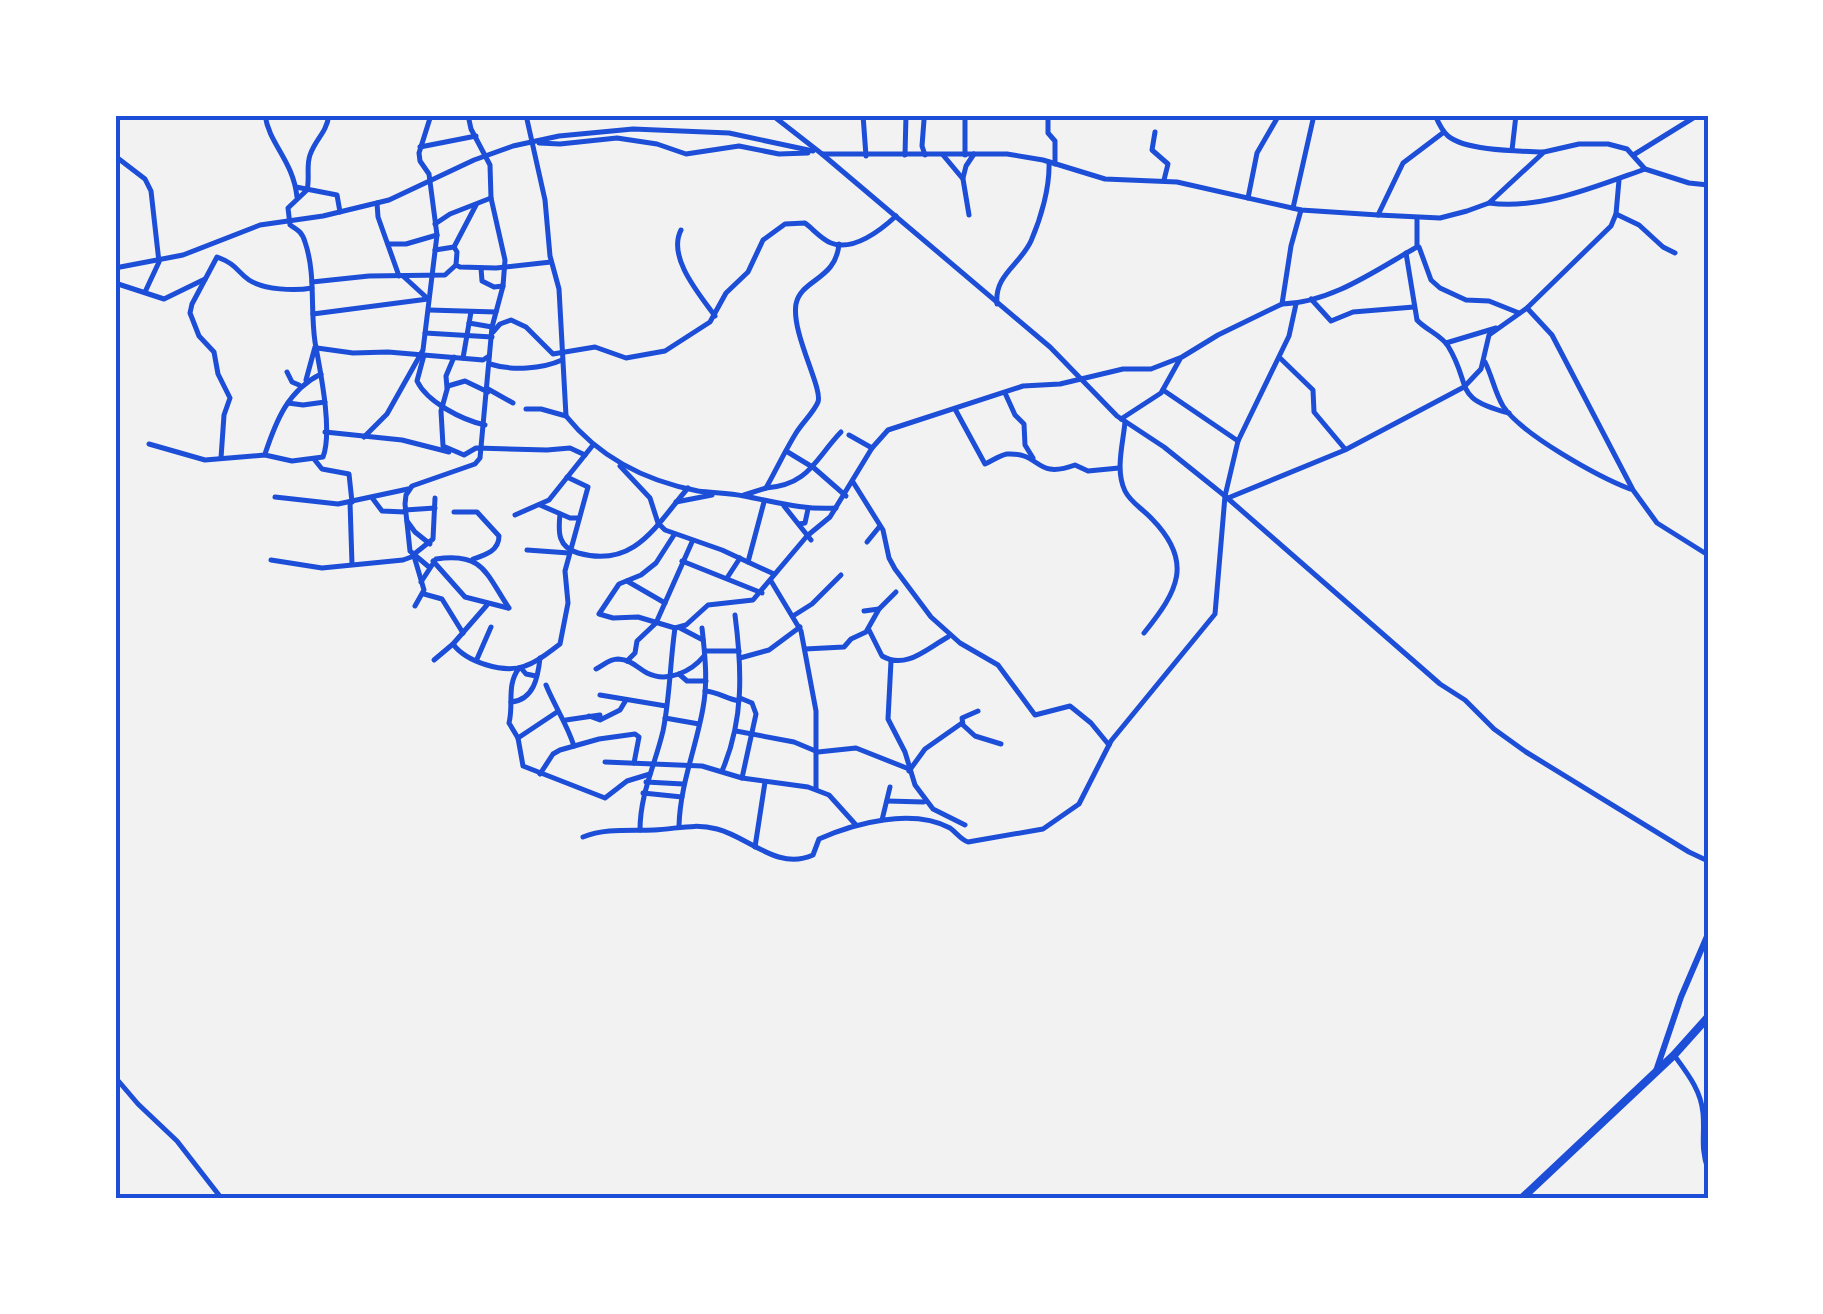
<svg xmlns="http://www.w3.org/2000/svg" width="1823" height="1314" viewBox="0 0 1823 1314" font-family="Cabin,sans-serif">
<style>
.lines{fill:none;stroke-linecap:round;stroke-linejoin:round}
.minor{stroke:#1d4ed8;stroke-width:5}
.secondary{stroke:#1d4ed8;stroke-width:6}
.trunk{stroke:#1d4ed8;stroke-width:8}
.neatline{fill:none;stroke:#1d4ed8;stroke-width:4}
</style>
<rect width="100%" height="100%" fill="#f2f2f2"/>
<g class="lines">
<g class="minor">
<path d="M265,115C269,144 293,160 297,197"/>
<path d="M526,115L545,200L550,256L559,289L566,416C599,457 646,481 698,491C713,493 729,493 744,496C776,502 803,510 836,508"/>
<path d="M772,115L822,154H1007L1043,160L1105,179L1177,182L1301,210L1378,215L1440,218L1467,211L1489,203L1544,152L1579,144H1608L1627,149L1645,169L1689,183L1708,185"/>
<path d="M863,115L866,156"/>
<path d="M965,115V155"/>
<path d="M1048,115V133L1055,141V164"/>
<path d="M1329,115H1340"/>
<path d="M1435,115C1438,122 1442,131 1448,136C1466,151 1519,151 1543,152"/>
<path d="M924,120L922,146L925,155"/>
<path d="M1155,132L1152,150L1168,164L1164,180"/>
<path d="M539,143L560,144L617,138L657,144L686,154L739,146L779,154L808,153"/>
<path d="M420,147L476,136"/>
<path d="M1512,150L1516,115"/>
<path d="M822,154L1050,347L1117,416L1164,447L1225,496L1440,684L1465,700L1494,729L1526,752L1689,852L1708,861"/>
<path d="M1635,154L1698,115"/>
<path d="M905,155L906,115"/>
<path d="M943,155L963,179L969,215"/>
<path d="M115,156L145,179L151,191L159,262L145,292"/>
<path d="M963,178L966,166L974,154"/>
<path d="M296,187L337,195L340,212"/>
<path d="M1248,198L1257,153L1279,115"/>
<path d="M377,203L378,217L399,276"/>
<path d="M1489,203C1541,210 1597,186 1645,169"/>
<path d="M1293,208L1314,115"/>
<path d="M1616,214L1639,225L1663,247L1675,253"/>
<path d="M1378,215L1403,163L1444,132"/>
<path d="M435,224L450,214L491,198"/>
<path d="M681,230C667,257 699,294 715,316"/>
<path d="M388,244H406L437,235"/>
<path d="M454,247L457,252L456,265L460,267L496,268L551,262"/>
<path d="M1419,247L1431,280L1440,288L1466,300L1489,301L1519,313"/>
<path d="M435,250L454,247L476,205"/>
<path d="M1406,253L1417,320C1426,330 1441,335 1448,346C1473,387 1451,398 1509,413"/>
<path d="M115,268L183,255L260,225L323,216L389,200L474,160L513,146L559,136L633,129L729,133L813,151"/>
<path d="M481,268L482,281L494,287L503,286"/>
<path d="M403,276L427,298"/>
<path d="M312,282L369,276L445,275L456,265"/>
<path d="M115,283L164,299L205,279"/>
<path d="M1311,299L1331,321L1353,312L1414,307"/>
<path d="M997,304C994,275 1020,265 1031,241C1041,218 1050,187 1049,162"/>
<path d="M1282,304C1331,303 1376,270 1417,247V219"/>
<path d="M1527,308L1552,335L1633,490L1657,523L1708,555"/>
<path d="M429,310L496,312"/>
<path d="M313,314L428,299"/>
<path d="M469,323L492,327"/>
<path d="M493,332L500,324L511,320L526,327L553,354L595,347L626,358L665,351L710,322L726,293L748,272L763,240L785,224L805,223C813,229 821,239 831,243C853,252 881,230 896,216"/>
<path d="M425,333L492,337"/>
<path d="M1446,343L1496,328"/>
<path d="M317,348L353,353L388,352L483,360L489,356"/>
<path d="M424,355L417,381C427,402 462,420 485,425"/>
<path d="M463,358L471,312"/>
<path d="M1280,358L1313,390L1314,412L1345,449"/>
<path d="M1485,362C1492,376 1495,393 1503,406C1522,435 1599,477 1630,489"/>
<path d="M490,364C512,371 542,369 562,360"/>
<path d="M287,372L292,382L299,385"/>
<path d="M306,380L315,347"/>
<path d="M447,388L446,376L454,357"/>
<path d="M488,389L513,403"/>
<path d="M1163,390L1238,441"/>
<path d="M488,392L465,381L448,386L441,411L443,446L464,455L476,448L547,450L570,448L585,455"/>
<path d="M1005,393L1015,415L1024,424L1025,445L1033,458"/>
<path d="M288,403L303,405L325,402"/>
<path d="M526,409H541L566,416"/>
<path d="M955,409L985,464C992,461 1000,455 1007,454C1042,452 1034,480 1075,465L1088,471L1119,468"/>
<path d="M1121,419L1161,393L1180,359"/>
<path d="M1125,422C1123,444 1115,470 1125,491C1131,503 1143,509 1152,519C1194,562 1178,591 1144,633"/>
<path d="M325,432L402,440L449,452"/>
<path d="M849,435L872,448"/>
<path d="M364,437L387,414L423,350L437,235L429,174L420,161L419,153L431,115"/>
<path d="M149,444L205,460L265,455L292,461L323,457C333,431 320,370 315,342C310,308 316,274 305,242C302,232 298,230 290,225L288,208L307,190C310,178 306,166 310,155C316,138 326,134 329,115"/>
<path d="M786,451L814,468L846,496"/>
<path d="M265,454C276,421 288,390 321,374"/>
<path d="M221,458L224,415L230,398L218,374L214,352L199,336L190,313L192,304L217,257C238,265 235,270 249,280C264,290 295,291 312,288"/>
<path d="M314,459L322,469L349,474L352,502"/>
<path d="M620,466L650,498L658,523L665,530L722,550L774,574"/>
<path d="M853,482L883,530L889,558L895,569L931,617L960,643L998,665L1035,715L1070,706L1091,723L1109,745"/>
<path d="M766,488C809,485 815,459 841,432"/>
<path d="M744,495L766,488C776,470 785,451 796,433C802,423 814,412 818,402C823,388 791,333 796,304C801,279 836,280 839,244"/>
<path d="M275,497L338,504L408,489"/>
<path d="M1228,498L1345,450L1464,387L1481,369L1489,335L1527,308L1611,226L1616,214L1619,180"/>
<path d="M373,499L382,511L405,512"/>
<path d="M350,502L352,564"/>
<path d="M676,502L712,495"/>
<path d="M540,505L570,518H579"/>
<path d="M784,506L811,540"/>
<path d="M405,510L435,508"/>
<path d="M454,512H477L499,536C499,551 485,555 473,559"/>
<path d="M560,514C558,533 558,547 578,553C635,569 656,525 688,488"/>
<path d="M515,515L549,500L593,445"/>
<path d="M407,521L415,532L430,544"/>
<path d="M799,524L805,523L808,509"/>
<path d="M674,535L656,563L641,575L619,584L599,614L613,618L638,617L675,628L686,625L708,605L753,600L807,536L830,517L872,448L888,430L1023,386L1060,384L1123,369H1151L1182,357L1218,335L1282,304L1291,246L1301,210"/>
<path d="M867,542L880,526"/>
<path d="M527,550L569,553"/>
<path d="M413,555L433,539L435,498"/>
<path d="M271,560L322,568L403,560L414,556L424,590L415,606"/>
<path d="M433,561L465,597L508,608"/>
<path d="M682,561L762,593"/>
<path d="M748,562L764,502"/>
<path d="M429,567L410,551L405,504L406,495L412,486L475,464L480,458L492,327L503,286L505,260L491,198L490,165L471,129L468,115"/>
<path d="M727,578L740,558"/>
<path d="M627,581L665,603"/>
<path d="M771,581L801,631L816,711V789"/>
<path d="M421,582L436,559C484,552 486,574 509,608"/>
<path d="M424,594L442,599L463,633"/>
<path d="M864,611L879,609L896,592"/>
<path d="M793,616L812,604L841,575"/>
<path d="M680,628L703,640"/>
<path d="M869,630L882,656C906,670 926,649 948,637"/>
<path d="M453,644C466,662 504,674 525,666C538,662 549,652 560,644L568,603L565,571L588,487L567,477"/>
<path d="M805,649L844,647L851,639L866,632L879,609"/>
<path d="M705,651H739"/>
<path d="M740,658L769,650L800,627"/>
<path d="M477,659L491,627"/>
<path d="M434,660L453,644L487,605"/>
<path d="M627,661L635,653L637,641L656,623L692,542"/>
<path d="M891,661L888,719L905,752L915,785L933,809L965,825"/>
<path d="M519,668C506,686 514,703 509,723L518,738L523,766L605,798L627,781L650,774"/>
<path d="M521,668L526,674L536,676"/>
<path d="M596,669C604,665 609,659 618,659C632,660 636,667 647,673C667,683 691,672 704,656"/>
<path d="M679,674L687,681H706"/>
<path d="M546,685C555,707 567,724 574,746"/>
<path d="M705,691C719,692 726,699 739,701"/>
<path d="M600,695L666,706"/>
<path d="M740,698L752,703L756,714L742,778"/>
<path d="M511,702C534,700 538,677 540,658"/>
<path d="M978,711L962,718L963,725L975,736L1001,744"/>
<path d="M589,716L600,720L620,710L626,700"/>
<path d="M665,718L699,724"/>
<path d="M566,720L600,715"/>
<path d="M736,731L794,742L818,752L856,748L909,769"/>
<path d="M518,738L557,712"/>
<path d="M605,762L702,766L742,778L808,787L829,795L856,825"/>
<path d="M722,771C744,720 742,669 735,615"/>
<path d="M909,771L925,749L962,723"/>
<path d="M540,774L553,754L560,750L599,739L635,734L639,737L634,763"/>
<path d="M646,782L683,784"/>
<path d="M643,793L682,797"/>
<path d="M887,801L924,802"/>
<path d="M882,820L890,787"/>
<path d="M679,826C680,785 696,748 703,708C708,681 705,655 702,628"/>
<path d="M640,830C640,794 655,765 663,731C670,697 670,662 675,628"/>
<path d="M583,837C606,828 630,831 654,830C677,829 694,823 717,829C749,837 777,871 813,855L819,839C855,823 912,808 950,828C957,833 960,839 968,842L1043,829L1079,804L1111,741L1215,614L1225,496L1238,441L1289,336L1296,304"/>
<path d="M755,847L765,782"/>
<path d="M1674,1055C1687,1073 1701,1090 1703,1113C1705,1137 1700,1145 1708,1170"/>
<path d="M115,1077L138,1104L177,1141L222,1199"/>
</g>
<path class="secondary" d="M1656,1071L1681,997L1708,934"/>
<path class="trunk" d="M1521,1199L1674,1055L1708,1017"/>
</g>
<rect width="1823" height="1314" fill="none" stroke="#ffffff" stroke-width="235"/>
<rect x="118" y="118" width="1588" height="1078" class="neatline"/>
</svg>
